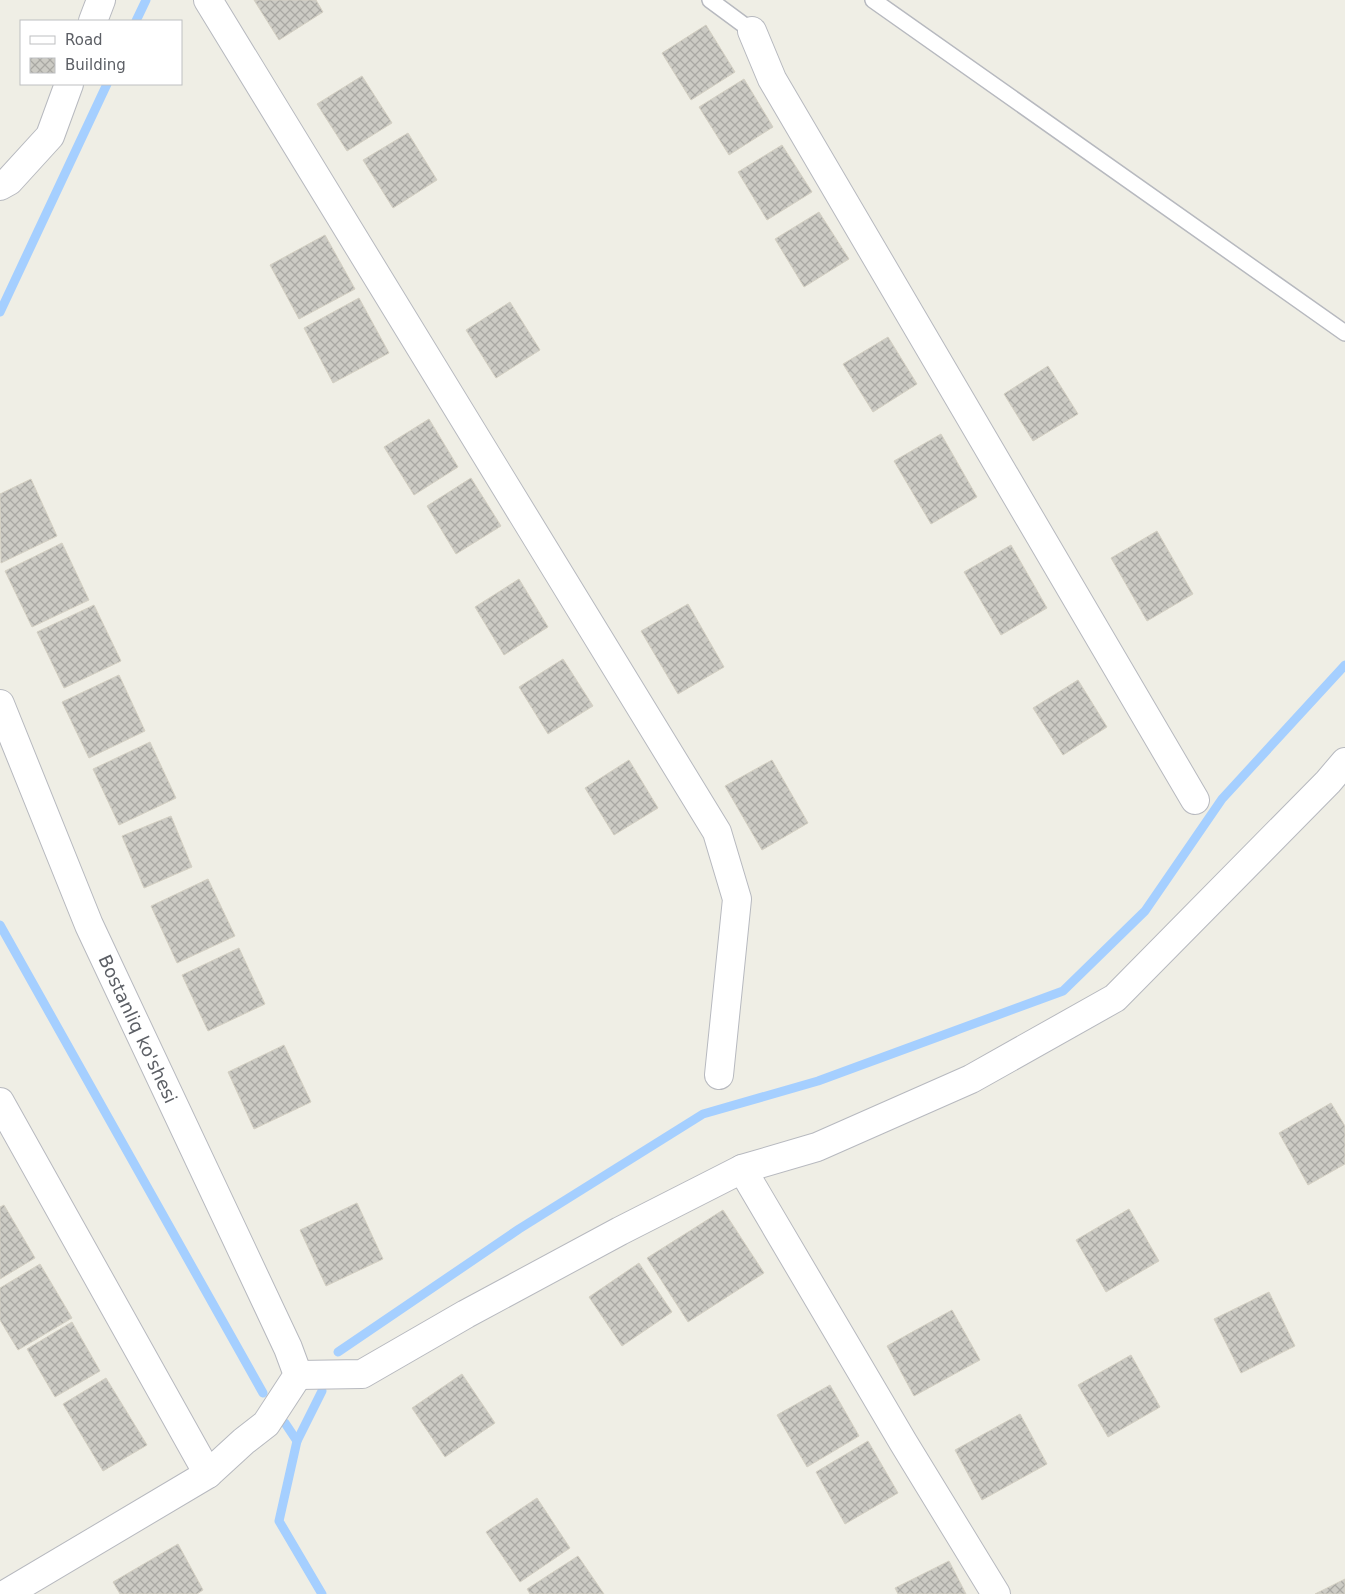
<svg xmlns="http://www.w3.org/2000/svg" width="1345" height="1594" viewBox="0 0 1345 1594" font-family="'DejaVu Sans',sans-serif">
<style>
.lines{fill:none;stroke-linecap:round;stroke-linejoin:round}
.stream{stroke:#a5cfff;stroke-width:9}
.building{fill:url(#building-cross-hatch);stroke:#d4d0c3}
.lane-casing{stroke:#b7b9bf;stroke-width:18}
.street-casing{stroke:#b7b9bf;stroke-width:30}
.lane{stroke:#fff;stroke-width:15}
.street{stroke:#fff;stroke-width:28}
.labels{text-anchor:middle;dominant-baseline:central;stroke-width:5;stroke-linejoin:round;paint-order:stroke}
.street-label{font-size:18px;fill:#5c5f65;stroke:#fff}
</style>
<defs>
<pattern id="building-cross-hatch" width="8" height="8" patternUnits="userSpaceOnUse" patternTransform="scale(1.25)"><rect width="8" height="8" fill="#cccbc4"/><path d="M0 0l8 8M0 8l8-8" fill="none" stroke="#a9a8a3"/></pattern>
</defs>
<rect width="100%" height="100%" fill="#efeee5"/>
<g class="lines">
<g class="stream">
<path d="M136,21L146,0"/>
<path d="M0,312L107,84"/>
<path d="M0,925L263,1393"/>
<path d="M338,1352L519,1229L703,1114L818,1081L1063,991L1145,911L1222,799L1345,665"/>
<path d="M285,1423L297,1441"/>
<path d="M322,1594L279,1521L297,1441L322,1391"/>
</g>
</g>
<g class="building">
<path d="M254,0H316L323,12L279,40Z"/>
<path d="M706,25L735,72L691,100L662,53Z"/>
<path d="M362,76L392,123L347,151L317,104Z"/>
<path d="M744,79L773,127L729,155L699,107Z"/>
<path d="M408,133L437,180L393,208L363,160Z"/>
<path d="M782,145L812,192L767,220L738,172Z"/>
<path d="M819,212L849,259L804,287L775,239Z"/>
<path d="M325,235L355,289L299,319L270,265Z"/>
<path d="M359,298L389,353L333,383L304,328Z"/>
<path d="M510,302L540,350L496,378L466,330Z"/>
<path d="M888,337L917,384L873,412L843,364Z"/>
<path d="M1048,366L1078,414L1033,441L1004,394Z"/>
<path d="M429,419L458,467L414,495L384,447Z"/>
<path d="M941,434L977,497L931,524L894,461Z"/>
<path d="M471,478L501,526L456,554L427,506Z"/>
<path d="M31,479L57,536L1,563L0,494Z"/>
<path d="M1157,531L1193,594L1147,621L1111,558Z"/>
<path d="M62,543L89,600L32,627L5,571Z"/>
<path d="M1011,545L1047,608L1001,635L964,572Z"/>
<path d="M519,579L548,627L504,655L475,607Z"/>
<path d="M688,604L724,667L678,694L641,631Z"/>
<path d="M94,605L121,661L64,688L37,632Z"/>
<path d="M563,659L593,706L548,734L519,687Z"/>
<path d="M119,675L145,731L89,758L62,702Z"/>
<path d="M1078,680L1107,727L1063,755L1033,708Z"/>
<path d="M150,742L176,798L119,825L93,769Z"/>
<path d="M629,760L658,808L614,835L585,788Z"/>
<path d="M772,760L808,823L762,850L725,786Z"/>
<path d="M171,816L192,867L144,888L122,836Z"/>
<path d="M208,879L235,936L177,963L151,906Z"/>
<path d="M239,948L265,1004L208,1031L182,975Z"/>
<path d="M284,1045L311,1102L254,1129L228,1072Z"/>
<path d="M1331,1103L1345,1126V1164L1308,1185L1279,1133Z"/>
<path d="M357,1203L383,1259L326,1286L300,1230Z"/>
<path d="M4,1205L35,1258L0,1279V1207Z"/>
<path d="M1129,1209L1159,1261L1106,1292L1076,1240Z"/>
<path d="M723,1210L764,1273L688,1322L647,1258Z"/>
<path d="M639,1263L672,1312L622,1346L589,1297Z"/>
<path d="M40,1264L72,1318L18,1350L0,1320V1288Z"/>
<path d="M1269,1292L1295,1346L1241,1373L1214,1319Z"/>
<path d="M952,1310L980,1360L914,1396L887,1346Z"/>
<path d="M72,1322L100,1371L55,1397L27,1349Z"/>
<path d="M1131,1355L1160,1407L1108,1437L1078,1385Z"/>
<path d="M462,1374L495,1423L445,1457L412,1408Z"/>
<path d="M106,1378L147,1445L103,1471L63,1404Z"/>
<path d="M830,1385L859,1436L807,1467L777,1415Z"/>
<path d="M1020,1414L1047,1464L982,1500L955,1450Z"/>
<path d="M868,1441L898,1493L845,1524L816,1472Z"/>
<path d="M537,1498L570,1548L520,1582L486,1532Z"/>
<path d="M178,1544L203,1590L197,1594H120L113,1582Z"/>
<path d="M578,1556L604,1594H530L527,1589Z"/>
<path d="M949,1561L966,1594H898L895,1588Z"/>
<path d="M1345,1579V1594H1315Z"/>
</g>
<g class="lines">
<g class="lane-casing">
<g id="lane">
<path d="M710,0L752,31"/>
<path d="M873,0L1345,333"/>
</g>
</g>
<g class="street-casing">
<g id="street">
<path d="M208,0L717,832L737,899L719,1075"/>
<path d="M93,21L101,0"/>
<path d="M752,31L772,79L1195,800"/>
<path d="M0,186L9,181L50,136L69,84"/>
<path d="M0,704L89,925L288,1348L298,1375L266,1424L244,1441L208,1474L6,1594"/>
<path d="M0,1102L208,1474"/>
<path d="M742,1169L903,1442L996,1594"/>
<path d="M298,1375L362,1374L466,1314L620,1231L742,1169L817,1147L971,1079L1115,998L1328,782L1345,762"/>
</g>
</g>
<use href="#lane" class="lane"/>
<use href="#street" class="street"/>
</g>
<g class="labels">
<g class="street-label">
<text transform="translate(138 1029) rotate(65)">Bostanliq ko'shesi</text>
</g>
</g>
<rect x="20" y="20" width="162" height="65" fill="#ffffff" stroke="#bebfc1"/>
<rect x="30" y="36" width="25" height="8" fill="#ffffff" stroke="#bebfc1"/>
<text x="65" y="45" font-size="15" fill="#5c5f65">Road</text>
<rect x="30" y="58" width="25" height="15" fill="url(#building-cross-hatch)" stroke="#bebfc1"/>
<text x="65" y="70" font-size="15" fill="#5c5f65">Building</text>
</svg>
